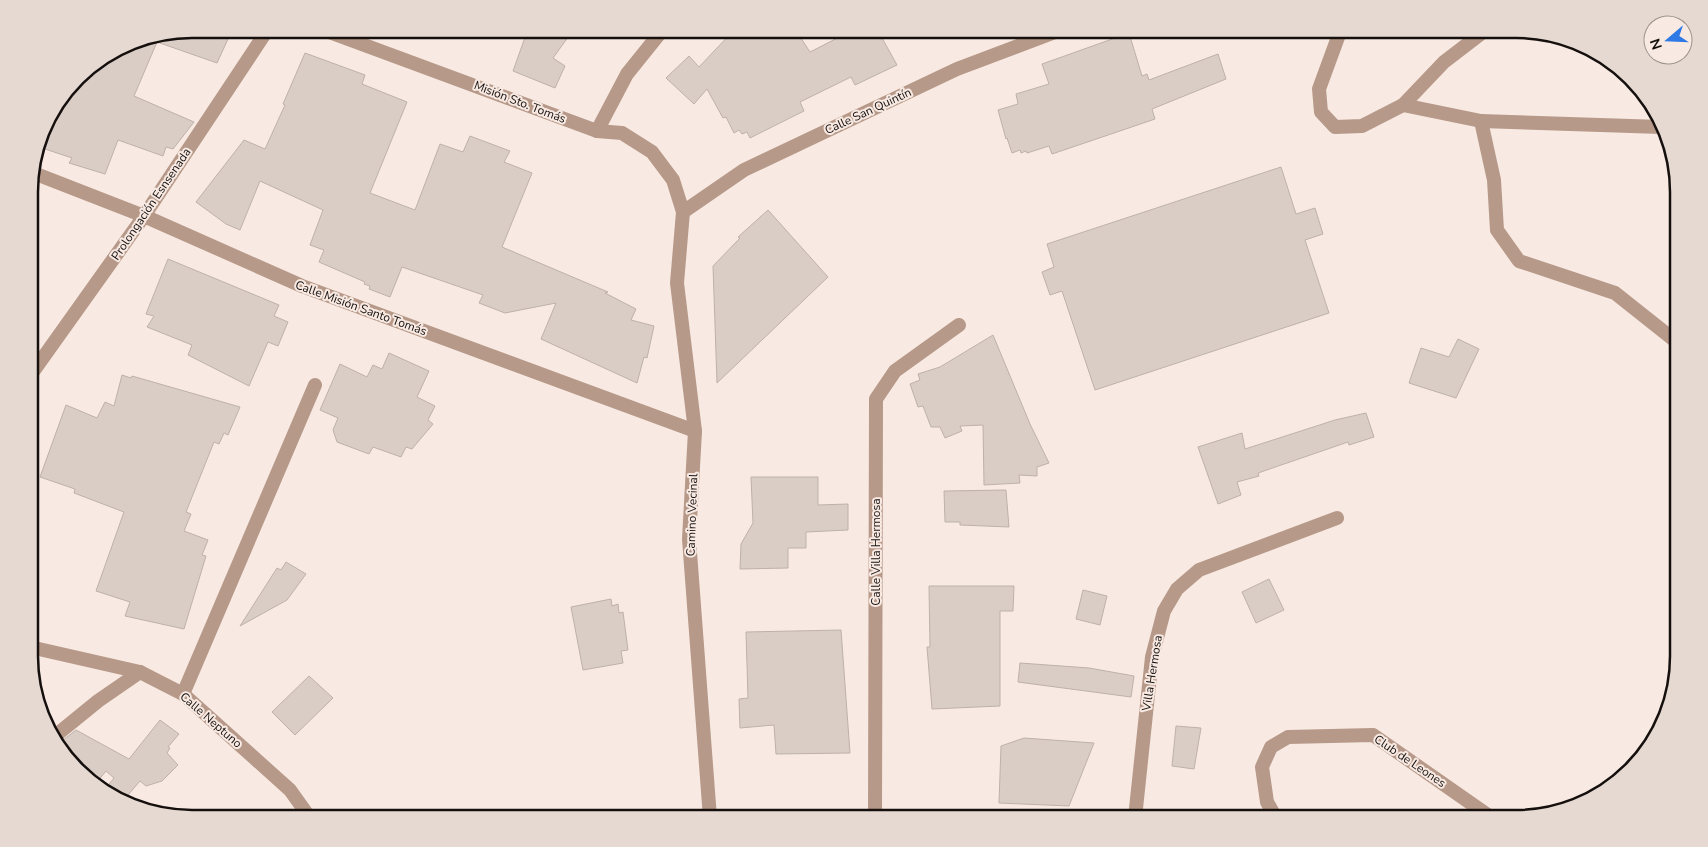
<svg xmlns="http://www.w3.org/2000/svg" width="1708" height="847" viewBox="0 0 1708 847" font-family="'Nunito Sans',sans-serif">
<style>
.building{fill:#dacdc6;stroke:#beb1ab}
.lines{fill:none;stroke-linecap:round;stroke-linejoin:round}
.minor{stroke:#b79989;stroke-width:14}
.tertiary{stroke:#b79989;stroke-width:14}
.labels{text-anchor:middle;dominant-baseline:central;stroke-width:4;stroke-linejoin:round;paint-order:stroke}
.street-label{font-size:12px;fill:#15100e;stroke:#f8eae3}
.rim{fill:none;stroke:#15100e;stroke-width:2.5}
</style>
<rect width="100%" height="100%" fill="#f8eae3"/>
<g class="building">
<path d="M192,29H201L228,39L217,63L157,42L134,96L194,122L173,149L166,147L163,156L118,140L105,174L69,163L72,158L42,148L54,109L84,69L130,41Z"/>
<path d="M528,29H574L553,58L565,66L555,88L513,71Z"/>
<path d="M735,29H795L810,52L855,29H877L897,65L855,85L851,77L800,102L804,111L750,138L747,132L742,134L739,130L734,133L726,117L723,118L707,89L694,104L666,78L689,56L699,67Z"/>
<path d="M1129,33L1142,76L1147,74L1149,80L1218,54L1226,79L1152,109L1155,119L1117,132L1052,154L1049,146L1027,153L1026,151L1021,153L1020,150L1012,153L1007,138L1006,139L998,110L1018,104L1016,94L1049,84L1042,64Z"/>
<path d="M305,53L365,75L362,84L407,102L370,193L415,210L440,144L463,152L470,136L510,151L504,162L532,173L502,247L608,292L605,293L636,309L631,320L654,326L647,358L644,357L637,383L541,339L556,303L505,313L479,303L483,295L402,267L390,297L369,289L370,286L364,284L365,282L319,262L324,250L310,245L323,210L260,181L240,230L226,224L196,202L244,140L265,149L285,105L283,104Z"/>
<path d="M1281,167L1296,214L1315,208L1323,234L1305,240L1329,313L1095,390L1062,291L1050,295L1042,272L1054,267L1047,244Z"/>
<path d="M768,210L828,277L717,383L713,266L740,238L738,237Z"/>
<path d="M168,259L279,305L274,316L288,322L278,346L268,342L249,386L188,355L192,345L147,327L154,316L146,314Z"/>
<path d="M993,335L1030,424L1049,463L1037,467V476L1019,475L1020,483L984,485L983,425L960,426L962,431L945,438L940,427H931L923,406L918,407L910,384L920,380L918,374L940,367Z"/>
<path d="M1458,339L1479,349L1456,398L1409,383L1421,348L1449,357Z"/>
<path d="M389,353L429,371L417,397L435,406L428,420L433,424L412,449L406,447L401,457L373,447L369,454L337,442L333,430L338,418L320,410L340,364L367,377L373,365L382,369Z"/>
<path d="M122,375L131,378L132,376L240,407L228,435L224,433L219,444L214,442L186,512L191,514L184,531L208,540L202,555L206,556L184,629L125,616L130,602L96,591L124,512L74,493L75,489L40,477L66,405L97,418L105,402L114,406Z"/>
<path d="M1366,413L1374,437L1349,445L1348,442L1258,473L1259,476L1237,482L1241,495L1218,504L1198,447L1242,433L1245,449L1335,420Z"/>
<path d="M751,477H818V505L848,504V530L806,532V548H788V568L740,569L741,544L753,523Z"/>
<path d="M1006,490L1009,527L960,525V522H945L944,491Z"/>
<path d="M286,562L306,574L287,600L240,626L277,568L281,570Z"/>
<path d="M1269,579L1284,610L1256,623L1242,592Z"/>
<path d="M929,586H1014L1013,611H1000V706L932,709L927,647H930Z"/>
<path d="M1083,590L1107,596L1100,625L1076,619Z"/>
<path d="M611,599L612,606L618,604L619,613L623,612L628,650L621,651L623,663L583,670L571,607Z"/>
<path d="M841,630L850,753L776,754L774,725L740,728L739,699L748,698L746,632Z"/>
<path d="M1020,663L1089,668L1134,676L1131,697L1018,682Z"/>
<path d="M309,676L333,698L295,735L272,712Z"/>
<path d="M160,720L179,734L168,747L170,748L167,753L178,765L162,781L146,786L140,781L122,802L105,789L114,778L106,771L97,782L62,754L58,744L76,730L129,759Z"/>
<path d="M1176,726L1201,728L1194,769L1172,766Z"/>
<path d="M1024,738L1094,743L1069,806L999,803L1001,746Z"/>
</g>
<g class="lines">
<g class="minor">
<path d="M1341,29L1319,89L1321,112L1335,127L1362,126L1403,105L1444,62L1487,29"/>
<path d="M1403,105L1481,121L1661,127"/>
<path d="M1481,121L1494,180L1497,230L1519,261L1615,293L1678,343"/>
<path d="M597,131L627,74L660,33V29"/>
<path d="M31,172L144,216L302,286L695,431"/>
<path d="M683,212L744,170L957,69L1063,29"/>
<path d="M30,376L144,216L268,29"/>
<path d="M30,647L140,672L183,694L290,790L310,818"/>
<path d="M183,694L315,385"/>
<path d="M55,736L98,701L140,672"/>
<path d="M875,818L876,399L895,371L959,325"/>
<path d="M1135,818L1152,657L1164,611L1177,589L1199,570L1337,518"/>
<path d="M1276,818L1267,802L1262,767L1271,747L1288,737L1373,735L1492,818"/>
</g>
<path class="tertiary" d="M321,29L597,131L622,133L652,152L673,180L683,212L677,283L695,431L689,539L710,818"/>
</g>
<g class="labels">
<g class="street-label">
<text transform="translate(520 102) rotate(21)">Misión Sto. Tomás</text>
<text transform="translate(868 111) rotate(-25)">Calle San Quintín</text>
<text transform="translate(151 204) rotate(-56)">Prolongación Esnsenada</text>
<text transform="translate(361 308) rotate(20)">Calle Misión Santo Tomás</text>
<text transform="translate(692 515) rotate(-88)">Camino Vecinal</text>
<text transform="translate(876 552) rotate(-90)">Calle Villa Hermosa</text>
<text transform="translate(1152 673) rotate(-81)">Villa Hermosa</text>
<text transform="translate(211 720) rotate(41)">Calle Neptuno</text>
<text transform="translate(1410 761) rotate(34)">Club de Leones</text>
</g>
</g>
<path d="M0 0H1708V847H0ZM192 38H1516A154 154 0 0 1 1670 192V656A154 154 0 0 1 1516 810H192A154 154 0 0 1 38 656V192A154 154 0 0 1 192 38Z" fill="#e6d9d2" fill-rule="evenodd"/>
<path class="rim" d="M192 38H1516A154 154 0 0 1 1670 192V656A154 154 0 0 1 1516 810H192A154 154 0 0 1 38 656V192A154 154 0 0 1 192 38Z"/>
<g transform="translate(1668 40) rotate(251)"><circle r="24" fill="#f8eae3" stroke="#9d938e"/>
<path d="M0-4L9 19L0 12L-9 19Z" fill="#2e79e5"/>
<text y="-8" font-size="14" font-weight="bold" text-anchor="middle" fill="#15100e">N</text>
</g>
</svg>
